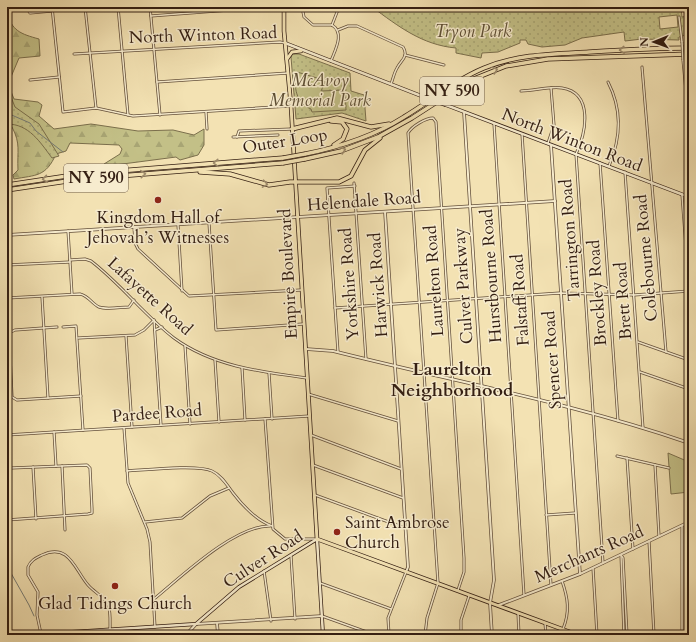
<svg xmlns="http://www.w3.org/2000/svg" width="696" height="642" viewBox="0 0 696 642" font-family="Cardo,serif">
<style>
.forest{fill:url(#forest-firs);stroke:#7b6f4c}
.park{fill:url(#park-dots);stroke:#7b6f4c;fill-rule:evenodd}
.pitch{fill:#c3c087;stroke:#7b6f4c}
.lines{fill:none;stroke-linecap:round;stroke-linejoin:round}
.stream{stroke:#767c76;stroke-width:1}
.minor-casing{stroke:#634f3a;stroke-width:3}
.tertiary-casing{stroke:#634f3a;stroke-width:3.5}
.secondary-casing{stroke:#331e12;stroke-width:4}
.primary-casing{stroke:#331e12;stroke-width:4.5}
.motorway-casing{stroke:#331e12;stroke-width:5}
.minor{stroke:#f7ecce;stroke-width:1.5}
.tertiary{stroke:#f7ecce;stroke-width:2}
.secondary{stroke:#f7ecce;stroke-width:2.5}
.primary{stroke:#f3e2b3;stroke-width:3}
.motorway{stroke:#f3e2b3;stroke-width:3.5}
.minor-bridge-casing{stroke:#634f3a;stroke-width:3;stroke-linecap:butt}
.secondary-bridge-casing{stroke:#331e12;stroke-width:4;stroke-linecap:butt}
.motorway-bridge-casing{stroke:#331e12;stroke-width:5;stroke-linecap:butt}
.minor-bridge{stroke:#f7ecce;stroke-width:1.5}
.secondary-bridge{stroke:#f7ecce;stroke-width:2.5}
.motorway-bridge{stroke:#f3e2b3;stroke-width:3.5}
.oneway{stroke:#9d8a6b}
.poi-dot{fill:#8f2418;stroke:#f7ecce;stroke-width:1.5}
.labels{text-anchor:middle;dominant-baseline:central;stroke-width:3;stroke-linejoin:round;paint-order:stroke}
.shield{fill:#f7ecce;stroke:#6e5c4a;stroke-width:1}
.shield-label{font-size:16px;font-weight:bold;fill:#331e12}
.park-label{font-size:17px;font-style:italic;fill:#5e4f35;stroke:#f7ecce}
.street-label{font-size:17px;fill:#331e12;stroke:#f7ecce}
.poi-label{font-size:17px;fill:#331e12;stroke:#f7ecce}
.neighbourhood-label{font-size:18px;font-weight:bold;fill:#331e12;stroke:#f7ecce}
</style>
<defs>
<pattern id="forest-firs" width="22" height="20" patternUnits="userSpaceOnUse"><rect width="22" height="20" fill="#c3c087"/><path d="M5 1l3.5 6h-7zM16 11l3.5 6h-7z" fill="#a8a574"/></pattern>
<pattern id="park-dots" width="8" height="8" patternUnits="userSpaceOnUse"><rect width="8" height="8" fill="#c3c087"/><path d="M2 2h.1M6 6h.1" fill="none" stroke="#a8a574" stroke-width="1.8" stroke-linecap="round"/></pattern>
</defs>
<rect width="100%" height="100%" fill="#f3e2b3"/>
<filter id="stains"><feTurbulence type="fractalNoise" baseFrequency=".005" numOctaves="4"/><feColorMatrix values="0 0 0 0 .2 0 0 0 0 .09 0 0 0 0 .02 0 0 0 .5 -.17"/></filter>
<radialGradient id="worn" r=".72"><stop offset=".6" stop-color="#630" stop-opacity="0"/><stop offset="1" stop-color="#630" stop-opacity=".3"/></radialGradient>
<path class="forest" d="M7,11C11,31 21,34 39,39L40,56L19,58L8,84L14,99L38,102L42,105L39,116L54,129L91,124L138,131L173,130L194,135L204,129V145L198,155L180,160L176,157L115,165L104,164L120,154L122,149L119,145L70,143L66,151L56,154C46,177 36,175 14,179L13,175L18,170C17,151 21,144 12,127L7,124Z"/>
<g class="park">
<path d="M372,7H681L682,17L689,16V34L679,37V40L642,39L625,41L624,32L582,38L565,45L542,47L528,44L526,40H520V43L498,52L482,53L481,58L456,53V48C422,45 398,26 372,7ZM677,15L678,27L660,29L659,17Z"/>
<path d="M7,23C13,43 11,59 7,80Z"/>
<path d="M292,54H299L350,73L351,91L364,95L366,121L342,113L296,119L291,57Z"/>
<path d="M7,87L15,107L39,124L59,156L52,158C40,142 29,124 7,124Z"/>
</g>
<g class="pitch">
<path d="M297,72L317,78V79L325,82L321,91L345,90L346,110L312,112L311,109C296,103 293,87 297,72Z"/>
<path d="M668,453L689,462V492L671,494Z"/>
</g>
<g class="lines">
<g class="stream">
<path d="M7,113L30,123L36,131L63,152"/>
<path d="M7,566L29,605L34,616"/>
</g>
<g class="minor-casing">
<g id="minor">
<path d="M26,7L30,13L52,11"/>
<path d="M52,7L63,112L96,108L133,116L290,106"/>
<path d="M85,7L96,108"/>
<path d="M118,7L128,115"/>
<path d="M150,7L160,115"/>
<path d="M302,7L304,17L313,25H332"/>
<path d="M151,16L268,7"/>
<path d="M679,17L682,42"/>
<path d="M332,25L339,7"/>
<path d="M338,30L348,26H357L403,47C409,57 401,60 397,68C394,73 393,79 391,84"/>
<path d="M74,54L280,42L285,43"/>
<path d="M405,55L444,65"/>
<path d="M683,60L689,122"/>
<path d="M331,61C335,50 345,33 332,25"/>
<path d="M642,67L666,352"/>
<path d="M30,80L59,77"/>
<path d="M157,82L288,73"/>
<path d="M608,82C622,109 621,138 609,166"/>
<path d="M521,91C534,91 549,86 562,88C594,93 586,133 576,154L603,563"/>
<path d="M206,112L207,129"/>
<path d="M494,124L524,595"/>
<path d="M522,134L551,585"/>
<path d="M233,137L278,135"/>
<path d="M237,137L239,131L292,129"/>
<path d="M548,143L554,125L551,88"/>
<path d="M600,163L618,421"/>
<path d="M625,172L643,428"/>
<path d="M354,183L366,359"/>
<path d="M682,195L689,286"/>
<path d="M209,223L216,330L303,324"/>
<path d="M178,225L182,291"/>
<path d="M134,227L135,243L138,249L189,296L301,290"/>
<path d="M68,231L72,294"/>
<path d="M70,260L85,259L91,261C121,284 144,315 174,338C212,366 261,372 307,378"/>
<path d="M7,265L70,262"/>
<path d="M42,297L48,398"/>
<path d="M7,298L80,294C89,296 92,304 99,307C107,310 121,307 129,307L134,300"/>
<path d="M335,308L560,293L634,295L689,291"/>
<path d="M154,320L161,425"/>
<path d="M57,327L15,330L9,333L12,397L17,400L81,396"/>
<path d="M63,327L76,326L83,430"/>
<path d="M155,330L162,327"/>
<path d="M126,336L132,427"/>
<path d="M78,338L135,335L144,330L154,320"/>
<path d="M638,342L689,360"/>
<path d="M185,346L190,424"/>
<path d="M338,352L327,188L355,186"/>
<path d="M215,360L219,422"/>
<path d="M242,368L245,420"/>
<path d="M640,372L689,389"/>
<path d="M269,373L272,419"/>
<path d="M308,394L398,421"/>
<path d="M265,419L273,529L285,539H315"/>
<path d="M124,428L128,483L147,529L150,542L155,627"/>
<path d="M54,432L56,466"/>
<path d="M7,435L309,416"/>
<path d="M311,435L401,469"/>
<path d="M617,456L669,468"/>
<path d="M627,458L633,549"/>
<path d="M313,465L403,498"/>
<path d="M655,465L659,536"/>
<path d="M62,466L65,530"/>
<path d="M33,467L36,519"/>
<path d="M7,471L11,468L87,465L90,468L92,509V513L88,514L7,520"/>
<path d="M127,471C145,470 198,464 212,471C221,475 227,485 233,493C243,506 256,520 272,526"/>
<path d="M7,494L8,520"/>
<path d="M315,495L405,528"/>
<path d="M546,515L575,513"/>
<path d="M145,522L182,518L210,496L229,488"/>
<path d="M649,541L654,635"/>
<path d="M621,555L623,558L627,635"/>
<path d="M621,555L624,635"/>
<path d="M291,556L295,619"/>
<path d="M593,568L597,635"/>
<path d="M264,571L271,621"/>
<path d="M562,581C568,598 570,612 563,629"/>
<path d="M320,583L391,609"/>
<path d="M154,599C181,577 235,525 270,526"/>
<path d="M518,613L519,635"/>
<path d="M322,616L375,635"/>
<path d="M545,623L546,635"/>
<path d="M41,634L37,615L38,592L28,575V567C31,560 36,558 42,555C69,542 75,570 88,585C94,592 103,596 108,605C111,612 110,622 110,630"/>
<path d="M389,635L388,618L406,572"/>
<path d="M425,635L427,618L438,583L408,133C412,126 426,118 433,118L436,122L464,558V572L458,590"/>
<path d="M461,635V620L469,596"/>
<path d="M682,635V526"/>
</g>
</g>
<g class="tertiary-casing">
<g id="tertiary">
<path d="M464,112L494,580L490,603L492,635"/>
<path d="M551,145L580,574"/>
<path d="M385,212L408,567L406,572"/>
<path d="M7,235L555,201"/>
<path d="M306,349L333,351C452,381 573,403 689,443"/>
<path d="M499,605L580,574L689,522"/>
<path d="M217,623L218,635"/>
<path d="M186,635L196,624L322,616"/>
</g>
</g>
<g class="secondary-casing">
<g id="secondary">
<path d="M285,43L424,97"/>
<path d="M446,105L689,197"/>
<path d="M26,635L196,624L239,587L317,539L323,635"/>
</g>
</g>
<g class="primary-casing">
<g id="primary">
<path d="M284,7V31L291,106L317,539L578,635"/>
<path d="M287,59L292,52L301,51"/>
</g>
</g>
<g class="motorway-casing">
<g id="motorway">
<path d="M331,121L342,122L347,129L343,139L334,145"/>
<path d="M292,129L337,118L371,127L389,124"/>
<path d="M305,154C340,147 374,136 404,117C431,101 455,80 484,68C518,54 553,54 589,52C622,50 656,48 689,48"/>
<path d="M305,159L341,151L378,137L412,118L471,80L506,66L548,59L689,54"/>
<path d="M200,172L230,174L269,185L290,182H339L351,176L365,150L380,138"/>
<path d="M7,185L80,174L283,158"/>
<path d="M7,190L81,179L283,163"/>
</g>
</g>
<use href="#minor" class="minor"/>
<use href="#tertiary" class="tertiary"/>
<use href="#secondary" class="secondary"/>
<use href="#primary" class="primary"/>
<use href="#motorway" class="motorway"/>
<g class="minor-bridge-casing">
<path id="minor-bridge" d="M682,42L683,60"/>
</g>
<g class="secondary-bridge-casing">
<path id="secondary-bridge" d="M424,97L446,105"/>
</g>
<g class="motorway-bridge-casing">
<g id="motorway-bridge">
<path d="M283,158L305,154"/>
<path d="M283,163L305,159"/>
</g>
</g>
<use href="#minor-bridge" class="minor-bridge"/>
<use href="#secondary-bridge" class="secondary-bridge"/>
<use href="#motorway-bridge" class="motorway-bridge"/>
</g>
<defs><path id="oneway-chevron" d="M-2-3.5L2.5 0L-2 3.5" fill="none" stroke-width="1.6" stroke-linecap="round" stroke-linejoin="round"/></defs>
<g class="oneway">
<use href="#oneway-chevron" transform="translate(622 50) rotate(177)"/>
<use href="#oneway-chevron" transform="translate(495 70) rotate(-19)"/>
<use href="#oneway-chevron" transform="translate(343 150) rotate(-18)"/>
<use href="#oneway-chevron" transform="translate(216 163) rotate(176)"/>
<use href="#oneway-chevron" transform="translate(143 174) rotate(-5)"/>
<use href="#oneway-chevron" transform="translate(45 179) rotate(171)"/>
<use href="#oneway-chevron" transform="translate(265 184) rotate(10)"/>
</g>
<g class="poi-dot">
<circle cx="158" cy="200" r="4"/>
<circle cx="337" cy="532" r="4"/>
<circle cx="115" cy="586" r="4"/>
</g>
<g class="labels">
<g class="shield">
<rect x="420" y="77" width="64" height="28" rx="3"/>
<rect x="64" y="164" width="64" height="28" rx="3"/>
</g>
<g class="shield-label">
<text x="452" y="91">NY 590</text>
<text x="96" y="178">NY 590</text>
</g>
<g class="park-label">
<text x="473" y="31">Tryon Park</text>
<text x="320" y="80">McAvoy<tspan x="320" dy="20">Memorial Park</tspan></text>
</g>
<g class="street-label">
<text transform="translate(203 35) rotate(-2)">North Winton Road</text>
<text transform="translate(572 140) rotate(21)">North Winton Road</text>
<text transform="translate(285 141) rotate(-9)">Outer Loop</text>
<text transform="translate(364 201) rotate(-4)">Helendale Road</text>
<text transform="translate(570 240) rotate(-94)">Tarrington Road</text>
<text transform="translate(646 258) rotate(-95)">Colebourne Road</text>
<text transform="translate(288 274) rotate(-93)">Empire Boulevard</text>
<text transform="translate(491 276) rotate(-94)">Hurstbourne Road</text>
<text transform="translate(434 281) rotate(-94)">Laurelton Road</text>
<text transform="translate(349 284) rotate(-94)">Yorkshire Road</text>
<text transform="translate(378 285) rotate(-94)">Harwick Road</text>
<text transform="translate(463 286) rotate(-94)">Culver Parkway</text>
<text transform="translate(597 293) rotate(-94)">Brockley Road</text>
<text transform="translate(150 296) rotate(42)">Lafayette Road</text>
<text transform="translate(520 300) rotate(-94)">Falstaff Road</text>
<text transform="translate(623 301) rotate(-94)">Brett Road</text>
<text transform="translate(552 360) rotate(-94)">Spencer Road</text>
<text transform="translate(157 413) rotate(-4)">Pardee Road</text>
<text transform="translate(589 554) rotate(-24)">Merchants Road</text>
<text transform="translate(263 559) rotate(-33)">Culver Road</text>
</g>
<g class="poi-label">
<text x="158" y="217">Kingdom Hall of<tspan x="158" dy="20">Jehovah’s Witnesses</tspan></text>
<text x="345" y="522" text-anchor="start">Saint Ambrose<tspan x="345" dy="20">Church</tspan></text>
<text x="115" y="603">Glad Tidings Church</text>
</g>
<g class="neighbourhood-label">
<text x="452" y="369">Laurelton<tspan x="452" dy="21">Neighborhood</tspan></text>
</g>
</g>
<rect width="696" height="642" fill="none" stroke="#f3e2b3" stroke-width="24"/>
<rect x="8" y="8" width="680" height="626" fill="none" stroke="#331e12" stroke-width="2"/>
<rect x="12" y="12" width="672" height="618" fill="none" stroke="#331e12"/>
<g transform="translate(654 42) rotate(269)" stroke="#f7ecce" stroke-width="3" paint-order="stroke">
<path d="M0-3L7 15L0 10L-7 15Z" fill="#331e12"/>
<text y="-6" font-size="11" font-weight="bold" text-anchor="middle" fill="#331e12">N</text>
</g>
<rect width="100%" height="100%" filter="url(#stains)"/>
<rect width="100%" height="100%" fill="url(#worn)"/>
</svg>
